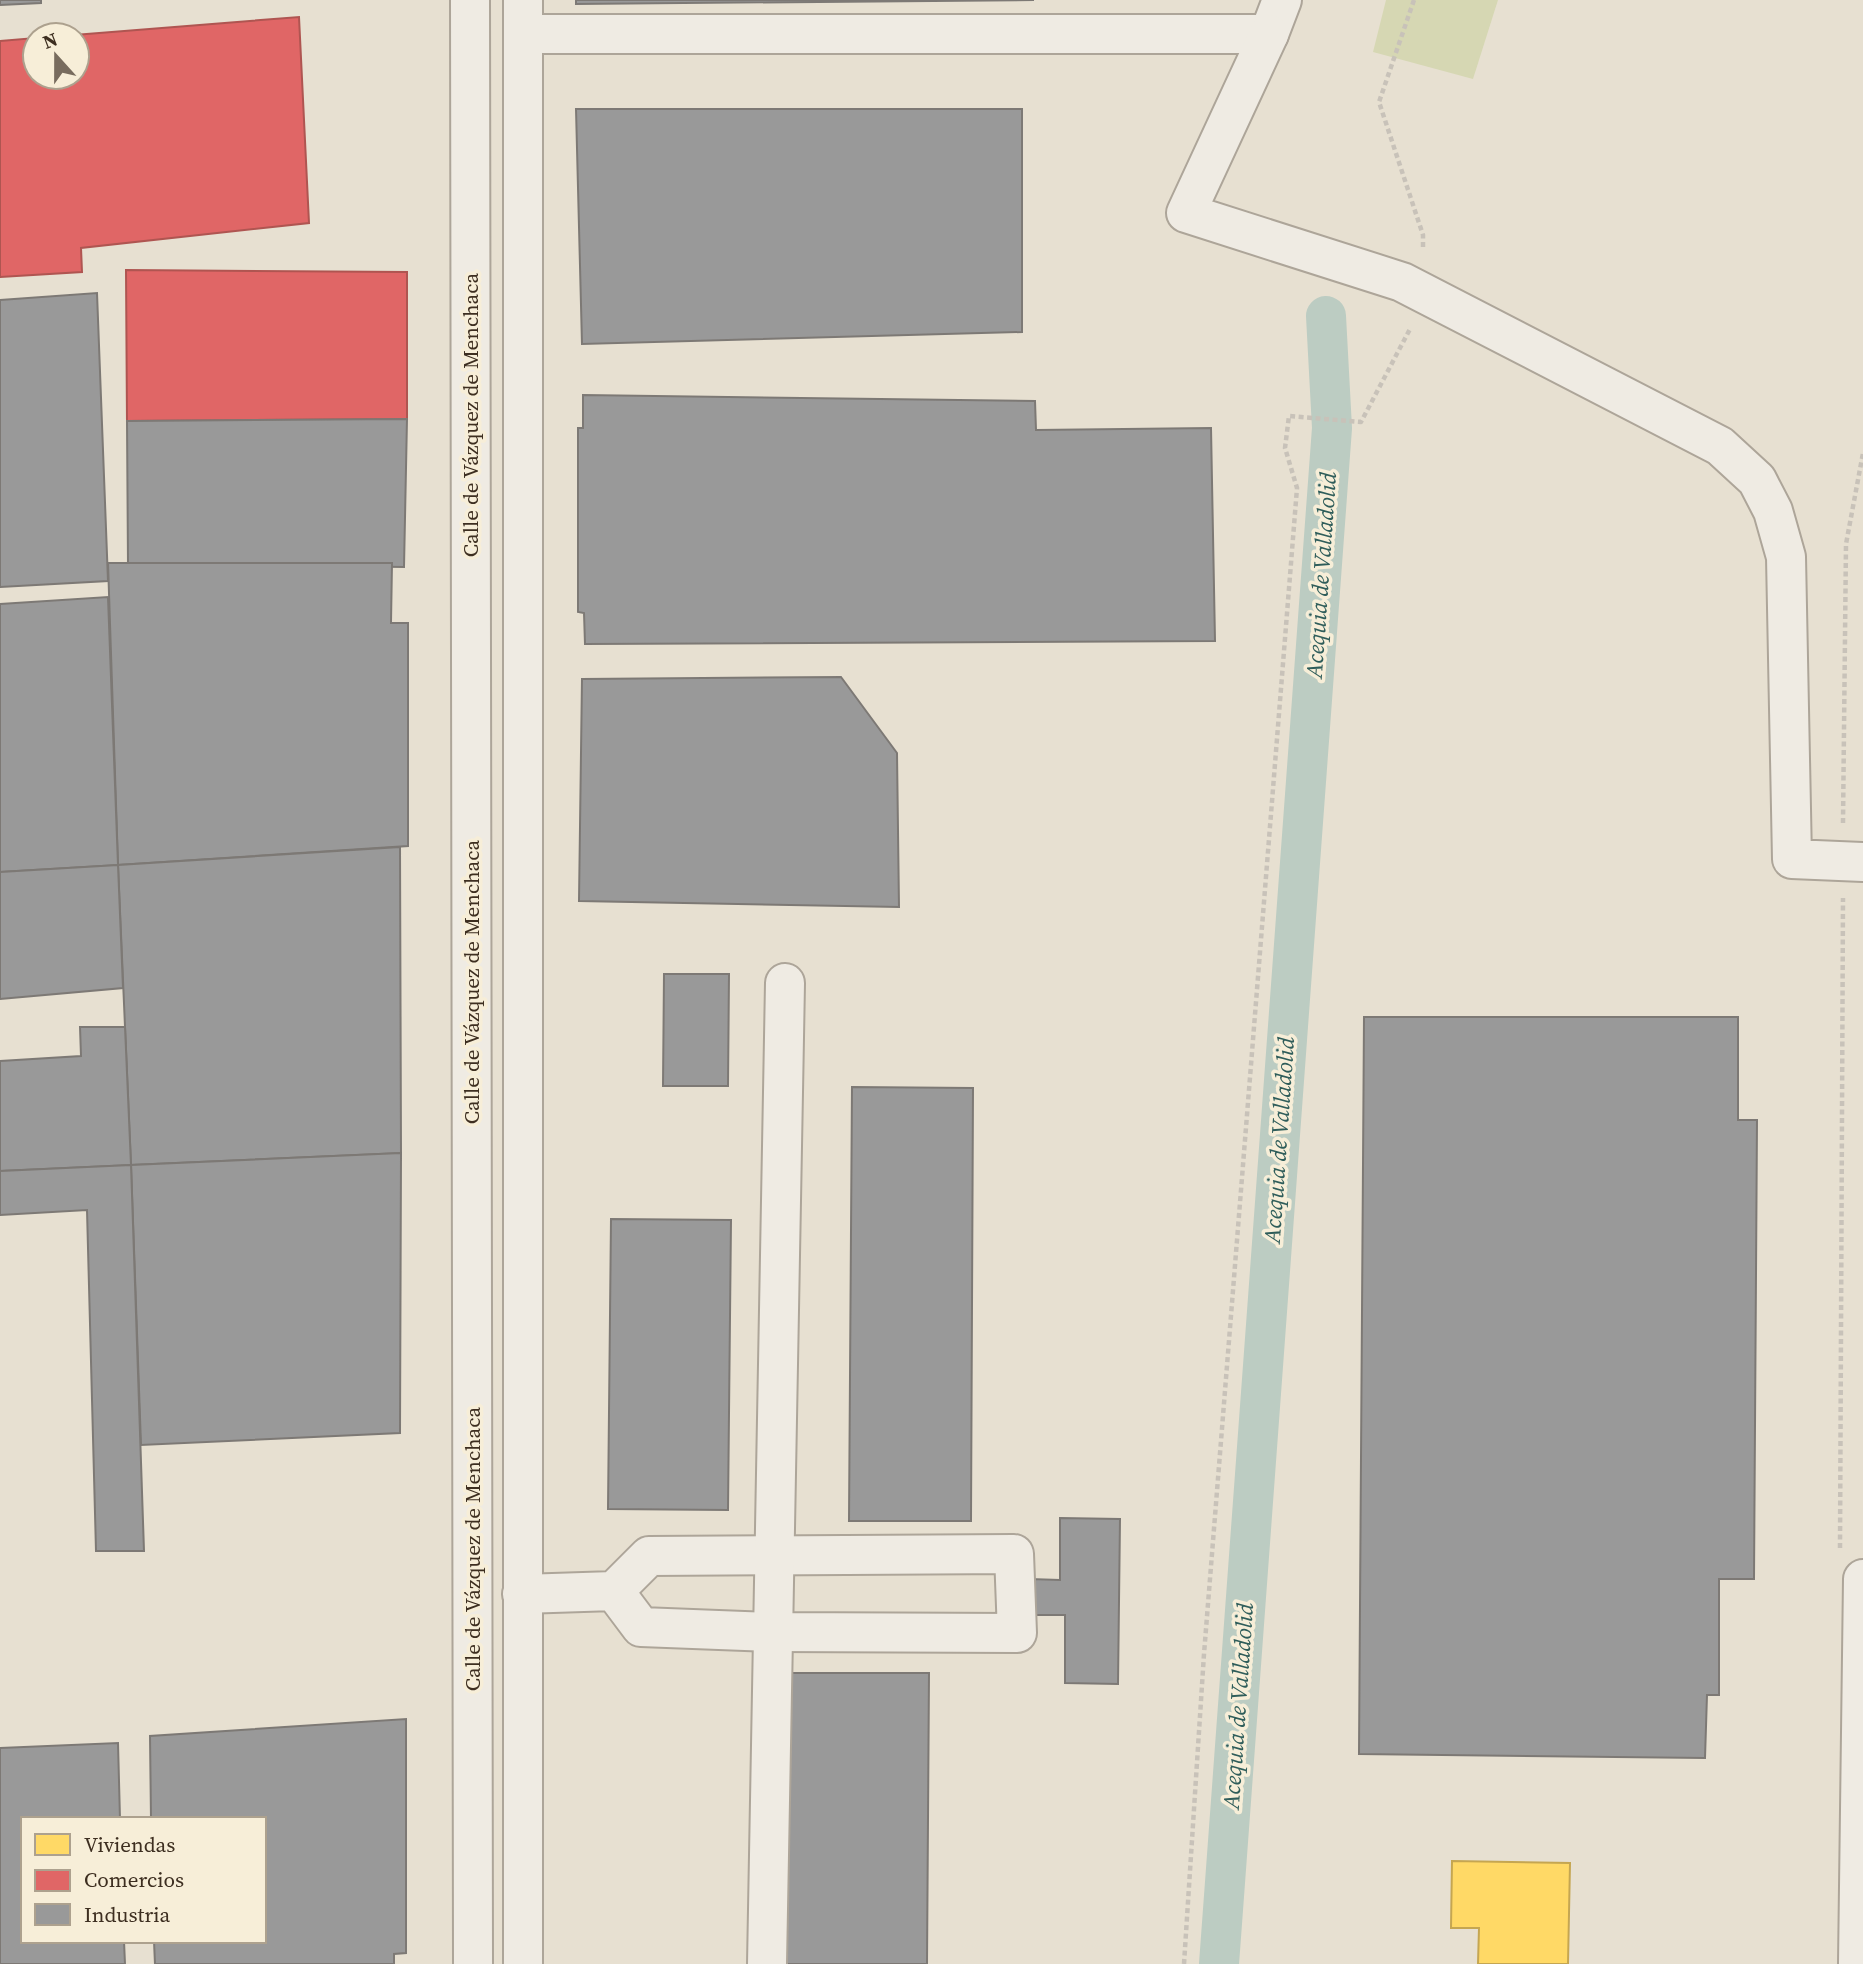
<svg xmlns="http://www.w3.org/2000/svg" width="1863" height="1964" viewBox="0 0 1863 1964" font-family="'Source Serif 4',serif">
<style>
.green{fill:#d6d7b3}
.homes{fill:#ffd966;stroke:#c5a651;stroke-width:2}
.shops{fill:#e06666;stroke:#af5551;stroke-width:2}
.industry{fill:#999;stroke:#7d7975;stroke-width:2}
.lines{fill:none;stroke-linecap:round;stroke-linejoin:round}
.canal{stroke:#bcccc2;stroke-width:40}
.minor-casing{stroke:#ada599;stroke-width:42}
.path{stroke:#c8c2b9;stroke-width:4.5;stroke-dasharray:5 3.5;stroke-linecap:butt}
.minor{stroke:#efebe3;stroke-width:38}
.labels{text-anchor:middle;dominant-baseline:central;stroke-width:7;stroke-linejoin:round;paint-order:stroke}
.street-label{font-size:21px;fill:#3d2e20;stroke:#f7eed8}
.water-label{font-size:23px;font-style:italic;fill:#2f5d5a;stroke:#f7eed8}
</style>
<rect width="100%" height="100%" fill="#e7e0d1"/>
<path class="green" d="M1386,0H1498L1473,79L1373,52Z"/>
<path class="homes" d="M1452,1861L1570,1863L1568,1964H1478L1479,1928H1451Z"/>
<g class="shops">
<path d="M299,17L309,223L81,248L82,272L0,277V41L35,38V77H77V35H74Z"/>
<path d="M126,270L407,272V419L127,421Z"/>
</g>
<g class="industry">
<path d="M0,0H41V3L0,5Z"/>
<path d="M576,0H1034L576,4Z"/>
<path d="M576,109H1022V332L582,344Z"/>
<path d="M97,293L108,581L0,587V300Z"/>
<path d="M583,395L1035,401L1036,430L1211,428L1215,641L585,644L584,613L578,612V428H583Z"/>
<path d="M407,419L404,567L128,564L127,421Z"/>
<path d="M108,563H392L391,623H408V846L118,865Z"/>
<path d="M108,597L118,865L0,872V604Z"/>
<path d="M841,677L897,753L899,907L579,901L582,679Z"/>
<path d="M400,847L401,1153L131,1165L118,865Z"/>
<path d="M118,865L123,988L0,999V872Z"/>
<path d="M664,974H729L728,1086H663Z"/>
<path d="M1364,1017H1738V1120H1757L1754,1579H1719V1695H1707L1705,1758L1359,1754Z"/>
<path d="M80,1027H125L131,1165L0,1171V1061L81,1056Z"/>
<path d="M852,1087L973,1088L971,1521H849Z"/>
<path d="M401,1153L400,1433L141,1445L131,1165Z"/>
<path d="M131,1165L144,1551H96L87,1210L0,1215V1171Z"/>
<path d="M611,1219L731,1220L728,1510L608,1509Z"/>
<path d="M1060,1518L1120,1519L1118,1684L1065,1683V1615H1030V1579L1060,1580Z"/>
<path d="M788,1673H929L927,1964H785Z"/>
<path d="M406,1719V1953L394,1954V1964H155L154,1941H264V1819H151L150,1736Z"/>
<path d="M118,1743L120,1819H23V1941H124L125,1964H0V1748Z"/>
</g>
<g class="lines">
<path class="canal" d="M1219,1964L1332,428L1326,316"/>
<g class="minor-casing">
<g id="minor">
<path d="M470,0L473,1964"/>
<path d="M523,34H1269L1282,0"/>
<path d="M1269,34L1186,213L1402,282L1720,446L1757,480L1773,511L1786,557L1792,859L1863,862"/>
<path d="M522,1594L614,1591L641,1627L773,1632L1017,1633L1014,1554L649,1556L614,1591"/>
<path d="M523,1964V0"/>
<path d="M767,1964L785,983"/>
<path d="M1858,1964L1863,1579"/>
</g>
</g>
<g class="path">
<path d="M1414,0L1379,102L1423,235V249"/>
<path d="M1843,823L1846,544L1863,453"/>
<path d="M1840,1548L1843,898"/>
<path d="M1184,1964L1204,1654L1297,488L1285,448L1289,416L1361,422L1410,329"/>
</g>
<use href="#minor" class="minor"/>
</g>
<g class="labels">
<g class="street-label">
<text transform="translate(470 415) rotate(-90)">Calle de Vázquez de Menchaca</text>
<text transform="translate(471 982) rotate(-90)">Calle de Vázquez de Menchaca</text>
<text transform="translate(472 1549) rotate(-90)">Calle de Vázquez de Menchaca</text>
</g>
<g class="water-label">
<text transform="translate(1321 575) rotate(-86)">Acequia de Valladolid</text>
<text transform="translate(1279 1140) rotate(-86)">Acequia de Valladolid</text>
<text transform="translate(1238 1706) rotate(-86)">Acequia de Valladolid</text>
</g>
</g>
<rect x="21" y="1817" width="245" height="126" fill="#f7eed8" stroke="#ada18e" stroke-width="2"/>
<rect x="35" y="1834" width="35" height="21" fill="#ffd966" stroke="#ada18e" stroke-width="2"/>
<text x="84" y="1852" font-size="21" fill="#3d2e20">Viviendas</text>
<rect x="35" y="1870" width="35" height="21" fill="#e06666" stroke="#ada18e" stroke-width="2"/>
<text x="84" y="1887" font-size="21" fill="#3d2e20">Comercios</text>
<rect x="35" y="1904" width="35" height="21" fill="#999999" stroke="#ada18e" stroke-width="2"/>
<text x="84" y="1922" font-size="21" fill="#3d2e20">Industria</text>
<g transform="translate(56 56) rotate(339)"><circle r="33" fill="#f7eed8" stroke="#ada18e" stroke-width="2"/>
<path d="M0-5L12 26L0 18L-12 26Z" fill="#786c5e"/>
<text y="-10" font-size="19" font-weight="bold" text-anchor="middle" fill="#3d2e20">N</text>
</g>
</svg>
